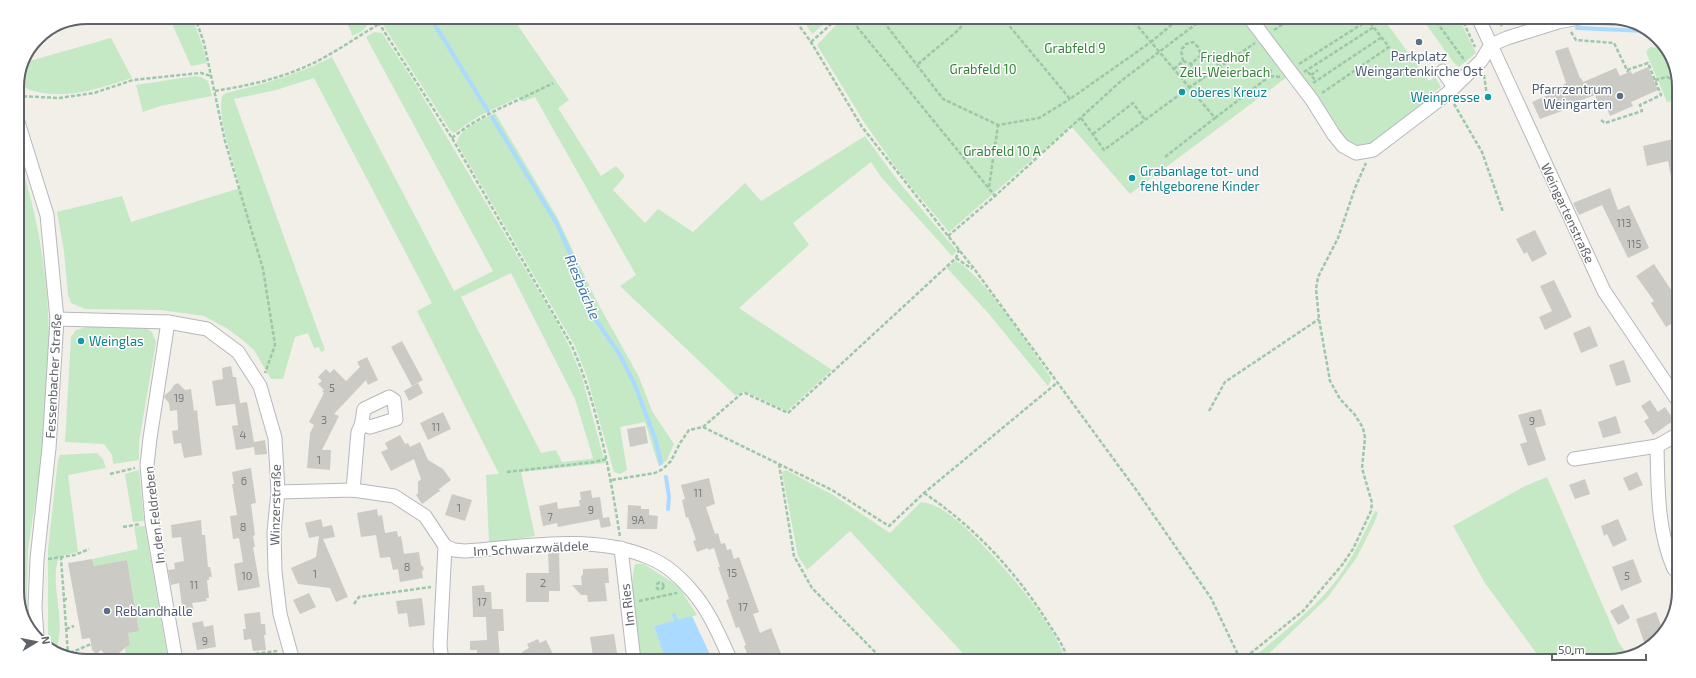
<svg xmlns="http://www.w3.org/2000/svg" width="1696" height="678" viewBox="0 0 1696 678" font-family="'Exo 2',sans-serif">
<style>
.green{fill:#c5e8c5;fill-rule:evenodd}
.water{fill:#aadaff}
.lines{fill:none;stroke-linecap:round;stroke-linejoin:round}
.stream{stroke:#aadaff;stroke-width:4}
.building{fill:#cccac5}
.minor-casing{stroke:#b5b8bc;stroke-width:15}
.path{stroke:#9cc7a9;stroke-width:2.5;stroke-dasharray:4 2;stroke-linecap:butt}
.minor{stroke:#fff;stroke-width:13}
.service-dot{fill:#5c6f8a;stroke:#fff;stroke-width:1.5}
.culture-dot{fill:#0f9aa8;stroke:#fff;stroke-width:1.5}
.labels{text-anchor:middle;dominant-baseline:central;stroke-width:3;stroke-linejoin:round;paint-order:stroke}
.number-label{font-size:11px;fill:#7a7d7f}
.park-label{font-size:13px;fill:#348238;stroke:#fff}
.service-label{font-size:13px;fill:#4e5e75;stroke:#fff}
.culture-label{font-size:13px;fill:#0d838f;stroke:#fff;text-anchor:start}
.street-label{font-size:13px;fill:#5f6368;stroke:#fff}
.water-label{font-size:14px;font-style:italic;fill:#4174aa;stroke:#fff}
.rim{fill:none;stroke:#5f6368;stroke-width:2}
</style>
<rect width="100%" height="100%" fill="#f1efe8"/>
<g class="green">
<path d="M169,17H192L202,44L207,63L191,66Z"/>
<path d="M343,17H369C369,28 361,32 352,36L351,31Z"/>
<path d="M378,17H512L569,100L558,108L601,176L616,166L625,176L613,190L645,223L658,209L693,232L745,183L761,201L865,136L898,181L957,251L952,256L881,177L871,162L793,223L809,245L739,308L832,370L787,411L746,392H742L736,396L620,286L636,275L535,97L522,102L519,97L479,116L454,133L450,130Z"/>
<path d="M801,17H832L812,34Z"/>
<path d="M844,17H1390L1385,21L1429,81L1435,77L1441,87L1431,94L1429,102L1377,142L1363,148L1348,145L1294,72L1130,194L1071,126L949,232L900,173L864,122L817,45Z"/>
<path d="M1421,17H1458L1476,53L1459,67L1454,63Z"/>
<path d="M374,32L382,33L414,82L555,319L570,348L582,377L605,463L521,472L535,536L489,543L486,475L499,474L417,311L432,303L314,78L276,90L234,99L325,350L321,352L319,347L314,348L308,333L295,337L283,379H271L254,350L244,341L228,329L204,316L161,310L85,309L71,303L68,295L64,251L57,212L122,196L131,222L240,188C235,163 217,121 222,96L226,93C263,84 298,75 332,57L454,291L493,271L366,37ZM511,273L575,399L593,458L590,459L562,462L556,450L541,453L461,297Z"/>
<path d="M111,38L132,78C100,88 71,99 38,92C29,90 22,88 19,80L26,62Z"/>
<path d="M1650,47L1667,49L1679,83V100L1667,102L1646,52Z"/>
<path d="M195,76L201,77L208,81L212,96L160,106L143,112L136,85Z"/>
<path d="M495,113L557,217L596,300L639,377L652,411L674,444L667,460L659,467L645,422L620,427L627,470L620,474L614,472L587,377L575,346L457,143C458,129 484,119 495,113Z"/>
<path d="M17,153C37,210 48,274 49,336C49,371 43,407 44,442L28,550L26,620L17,596Z"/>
<path d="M955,261C980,270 1033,352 1050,376L1051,380L1048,386L989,314L947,268Z"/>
<path d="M87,327H144L152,332L156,342L139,442V460L113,464L112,455L104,444L65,442L71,337L76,330Z"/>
<path d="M97,453L103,459L106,468L68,475L78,552L60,556C49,575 63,613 59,637C58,642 58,647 55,652L48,646V550L58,460L60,455Z"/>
<path d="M139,470L144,521L133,522L125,474Z"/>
<path d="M786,470L833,495L890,533L921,502C930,503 939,507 946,512C977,533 1059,625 1065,661H970L850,531L807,570L798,556L782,472Z"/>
<path d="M1547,477L1619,643L1628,655L1609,661H1542L1485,583L1453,526L1525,486Z"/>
<path d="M1375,511L1378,512L1375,521L1357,557L1328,597L1261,661H1251V659C1279,636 1317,607 1338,578C1353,557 1364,534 1375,511Z"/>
<path d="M145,526L168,661H127L125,648L130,644L128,633L139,630L127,560L94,566L92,559L138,549L134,527Z"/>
<path d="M635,564H644L678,586L697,615L654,626L666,661H641C635,633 628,592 635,564Z"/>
</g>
<path class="water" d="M692,616L713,661H666L654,626Z"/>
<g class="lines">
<g class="stream">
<path d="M430,17L488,111"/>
<path d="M1577,28L1646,31"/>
<path d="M492,117L557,224L581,278L596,320L620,355L634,383L655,438L661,463"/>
<path d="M666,477L669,497L668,509"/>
<path d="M674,615L679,626"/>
</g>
</g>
<g class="building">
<path d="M1568,47L1580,78H1581L1583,82L1616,68L1620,76L1631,71L1632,74L1648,67L1658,90L1631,102L1633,106L1610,116L1606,106L1600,108L1595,95L1560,108L1562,111L1540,119L1532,102L1564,88L1563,85L1566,83L1555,51Z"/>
<path d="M1678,138V186L1673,187L1668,161L1647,166L1643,146Z"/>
<path d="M1610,188L1618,210L1629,205L1649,248L1628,258L1602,205L1579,215L1573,203Z"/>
<path d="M1535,230L1547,254L1532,262L1527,252L1524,254L1516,239Z"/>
<path d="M1654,264L1677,299V320L1666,327L1651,303L1654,301L1636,276Z"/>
<path d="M1554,280L1572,317L1545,330L1539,317L1552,311L1540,286Z"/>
<path d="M1590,326L1598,346L1581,353L1573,333Z"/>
<path d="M402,341L423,380L412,386L391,347Z"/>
<path d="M367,357L378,380L368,385L366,380L334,414L339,416L322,450H331L330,470L307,468L310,433L314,425L309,422L324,393L322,391L324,390L318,384L322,381L318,377L326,369L330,373L334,369L346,381L360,367L357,362Z"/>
<path d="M1624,360L1631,382L1616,386L1609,365Z"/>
<path d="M231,366L233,377H236L240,403L247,402L254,442L265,440L267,454L255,455L254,447L236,450L232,426L238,425L235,404L216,406L212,381L223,379L222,368Z"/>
<path d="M178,383L185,390L191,389L194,411L197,410L202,455L184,458L181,443L174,444L172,431L178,430L177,410L170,411L169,403L164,397L165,395L171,390L174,385Z"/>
<path d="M418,383L423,393L409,401L404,391Z"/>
<path d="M1650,400L1658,412L1665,407L1674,420L1653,435L1644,421L1649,418L1641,406Z"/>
<path d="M1541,409L1546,425L1535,428L1546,460L1528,466L1520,444L1527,442L1518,415Z"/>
<path d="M443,412L451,429L428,440L420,423Z"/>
<path d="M1616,416L1621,433L1603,438L1598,422Z"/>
<path d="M645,426L648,443L630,447L627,429Z"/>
<path d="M400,435L405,444L408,443L410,447L420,442L428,460L443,469L451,480L438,490H441L422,504L416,495L418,493V482L421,479L414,459L391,471L381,452L388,449L385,443Z"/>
<path d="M251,468L256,503L251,504L255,535L253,536L255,547H253L260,587L238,591L234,564L243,562L239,538L233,539L230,516L237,515L232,484H234L232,472Z"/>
<path d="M1637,472L1643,485L1629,491L1623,478Z"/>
<path d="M709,478L715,504L706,507L715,534L718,533L721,544L725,543L727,550L731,549L734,559L739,557L759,612L753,614L760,633L771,628L784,661H750L744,646L746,645L739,627L736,628L726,600L729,599L718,567H720L714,548L709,550L708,548L697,552L693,541L696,540L688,517L686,518L682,500L685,499L681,485Z"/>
<path d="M1585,479L1590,494L1575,499L1569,485Z"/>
<path d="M591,490L592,498L600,497L603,518L609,517L611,526L601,528L599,519H600L558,527L557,523L543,526L539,506L557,502L558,509L580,506L579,500H581L580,492Z"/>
<path d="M452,494L472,500L465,521L445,515Z"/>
<path d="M628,505L641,506V509H649V515L658,516L657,529H627Z"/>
<path d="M377,509L378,516L382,515L385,533L397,531L398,537L401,536L404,554L419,552L421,565L424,568L422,572L423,578L400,582L398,569L393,570L390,557L380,558L376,535L361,537L357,513Z"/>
<path d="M321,519L323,527L332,525L335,537L323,539L348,597L336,602L330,588L298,584L291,568L316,557L319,536L309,538L305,523Z"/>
<path d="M1618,519L1627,540L1613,547L1607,534L1604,536L1601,526Z"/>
<path d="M201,520L202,535H205L208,567H210L212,577H209V580H207L209,598H206L207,601L192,603L194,612L183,614L179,583L171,585L168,570L175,569L174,563L184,561L181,537L172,538L171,525Z"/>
<path d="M559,552L560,591H549V602H526V573H549L548,553Z"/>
<path d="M92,559L94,566L127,560L139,631L128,633L130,644L114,657L112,654L108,658L101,650L96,654L92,650L90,638L82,639L68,563Z"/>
<path d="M1633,559L1642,582L1621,591L1612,567Z"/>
<path d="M608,568L609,583H605L607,601L588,602L587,595H581L572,585H582L581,577L583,574V569Z"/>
<path d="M484,585L485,592H491L492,609H503L504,631H498L500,661H477V650H470V641L487,640L486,617H473L472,586Z"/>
<path d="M309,593L316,607L300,614L293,600Z"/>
<path d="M422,598L425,625L409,627L407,613L398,614L396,601Z"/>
<path d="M1623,604L1630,618L1618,625L1610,611Z"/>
<path d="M260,612L261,624H265L266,635H264L266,650L253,651L251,639L244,640L243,629H246L244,614Z"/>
<path d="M1656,612L1663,631L1657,638L1644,642L1636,619Z"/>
<path d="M203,621L204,627L213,625L216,647L197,650L192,623Z"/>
<path d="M614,634L617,653L593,656L590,637Z"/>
<path d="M538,639L540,643L546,640L554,656L544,661H526L522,652L529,648L527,644Z"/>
</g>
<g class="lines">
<g class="minor-casing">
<g id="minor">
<path d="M1249,17L1312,100L1334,135L1343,146L1356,153L1373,150L1448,93L1481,61L1491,45L1507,38L1558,22L1584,17L1613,18"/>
<path d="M1478,17L1604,291L1676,398"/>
<path d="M1443,71L1454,87"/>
<path d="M17,119L47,215L57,319L49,448L37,559L35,607L37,638"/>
<path d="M57,319L168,322L207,329L238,352L260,386L275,438L278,492L274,532L275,572L280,614L293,661"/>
<path d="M168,322L150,438L147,465L152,522L176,661"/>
<path d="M1657,446C1658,488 1657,530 1674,569"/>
<path d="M1574,459L1657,446L1675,436"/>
<path d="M353,490L358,432C363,424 362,418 364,409L389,397L394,400L396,419L370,427L363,424"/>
<path d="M278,492L353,490L394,496L425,516L445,546L440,646L442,661"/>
<path d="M445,546L454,550L465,551C523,547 589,534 645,556C663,562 679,576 691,590C709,610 720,637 731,661"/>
<path d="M621,548L634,661"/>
</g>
</g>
<g class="path">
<path d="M195,17L204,43L225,141L263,269L275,345L265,373"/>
<path d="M375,17L452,138L572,346C598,407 610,472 620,537"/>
<path d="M793,17L811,42L862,127L975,270L1137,491L1211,598L1241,661"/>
<path d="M849,17L995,196"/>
<path d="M880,17L943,99L998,125L1039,118L1070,99"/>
<path d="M1002,17L1070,99L1151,42L1130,17"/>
<path d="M1433,17L1465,61"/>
<path d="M1461,17L1475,47"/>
<path d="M1498,17L1502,27"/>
<path d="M1274,30L1294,17"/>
<path d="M1571,32L1576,40L1614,43L1628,72"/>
<path d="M811,42L839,17"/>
<path d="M1201,55L1191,64C1193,71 1197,75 1203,79"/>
<path d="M1183,61L1191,64"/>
<path d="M918,64L956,32L971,17"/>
<path d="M1299,64L1373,17"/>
<path d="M1174,69L1183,61L1181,50L1186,44L1193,42L1198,47L1201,55L1214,61L1220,67"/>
<path d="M1304,72L1374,27"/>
<path d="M1308,72L1316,81"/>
<path d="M1311,75L1318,70"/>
<path d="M1484,75L1487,96"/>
<path d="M1270,76L1280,77"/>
<path d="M1655,80L1667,77L1679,83"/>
<path d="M1313,83L1382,37"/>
<path d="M215,91C245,86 279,79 307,66C332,55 355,38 379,24"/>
<path d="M1322,93L1389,47L1368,20"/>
<path d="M17,96L59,98L94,93L133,80L190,74L201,73L211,76"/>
<path d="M1454,104L1482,152L1503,212"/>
<path d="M1081,118L1104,150L1190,87L1255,43"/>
<path d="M1215,118L1270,76L1271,68"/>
<path d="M1601,120L1605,123L1642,111L1640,105L1661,95L1648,63L1627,70"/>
<path d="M1093,134L1133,103L1145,120"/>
<path d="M452,138C482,113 519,101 553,83"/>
<path d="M1165,157L1215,118L1151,42L1181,17"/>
<path d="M989,187L998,125"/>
<path d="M948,236L995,196L1121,81L1205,17"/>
<path d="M956,258L972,269"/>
<path d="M1209,411L1225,382L1319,319"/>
<path d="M703,427L832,490L889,526L924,493L1058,382"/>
<path d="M779,464L794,556L812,588L884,661"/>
<path d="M507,472L594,462L607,459"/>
<path d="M110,474L135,468"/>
<path d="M612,480L655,473L663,469L671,461L680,443L689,430L703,427L741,394L745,393L788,413L956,258L959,250"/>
<path d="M924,493C975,527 1018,574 1050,626C1057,637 1065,648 1068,661"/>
<path d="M123,527L140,524"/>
<path d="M48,559L75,555L89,549"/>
<circle cx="660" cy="586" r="3.5"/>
<path d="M63,599H69"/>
<path d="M639,601L677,593"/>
<path d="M354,604L359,597L431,587"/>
<path d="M66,629L74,626"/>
<path d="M70,653L91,644"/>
<path d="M68,654L87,655L97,661"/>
<path d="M60,655L68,654L61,558"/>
<path d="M202,661L277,651"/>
<path d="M1241,661L1303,611L1342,565L1353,549L1371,511L1372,503L1362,468L1365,438L1363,428L1355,415L1340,399L1330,381L1319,319L1316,289L1318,277L1338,238L1355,188L1366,163"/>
</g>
<use href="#minor" class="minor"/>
</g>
<g class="service-dot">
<circle cx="1419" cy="42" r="4"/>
<circle cx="1620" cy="96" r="4"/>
<circle cx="107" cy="611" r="4"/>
</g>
<g class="culture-dot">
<circle cx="1182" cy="92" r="4"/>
<circle cx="1488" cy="97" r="4"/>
<circle cx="1132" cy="178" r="4"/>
<circle cx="81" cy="341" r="4"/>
</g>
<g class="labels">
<g class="number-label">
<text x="1624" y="222">113</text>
<text x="1634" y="243">115</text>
<text x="332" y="387">5</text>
<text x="179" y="397">19</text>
<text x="324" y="419">3</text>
<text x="1532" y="420">9</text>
<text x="436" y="426">11</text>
<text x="243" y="434">4</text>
<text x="319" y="459">1</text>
<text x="244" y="480">6</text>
<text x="698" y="492">11</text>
<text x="459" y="507">1</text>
<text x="591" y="509">9</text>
<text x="550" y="516">7</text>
<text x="638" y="519">9A</text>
<text x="243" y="526">8</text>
<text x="407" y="566">8</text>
<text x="732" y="572">15</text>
<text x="315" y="573">1</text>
<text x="247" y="575">10</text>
<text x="1627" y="575">5</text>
<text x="543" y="582">2</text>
<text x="194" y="584">11</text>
<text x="482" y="601">17</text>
<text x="743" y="606">17</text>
<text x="205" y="640">9</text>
</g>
<g class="park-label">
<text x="1075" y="48">Grabfeld 9</text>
<text x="1225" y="57">Friedhof<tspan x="1225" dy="15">Zell-Weierbach</tspan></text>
<text x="983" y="69">Grabfeld 10</text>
<text x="1002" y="151">Grabfeld 10 A</text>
</g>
<g class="service-label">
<text x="1419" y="56">Parkplatz<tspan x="1419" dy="15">Weingartenkirche Ost</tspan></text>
<text x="1612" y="89" text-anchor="end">Pfarrzentrum<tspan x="1612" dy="15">Weingarten</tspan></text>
<text x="115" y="611" text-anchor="start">Reblandhalle</text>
</g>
<g class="culture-label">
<text x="1190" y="92">oberes Kreuz</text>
<text x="1480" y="97" text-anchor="end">Weinpresse</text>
<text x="1140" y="171">Grabanlage tot- und<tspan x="1140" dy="15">fehlgeborene Kinder</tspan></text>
<text x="89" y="341">Weinglas</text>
</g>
<g class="street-label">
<text transform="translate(1568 213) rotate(65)">Weingartenstraße</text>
<text transform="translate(53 376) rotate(-87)">Fessenbacher Straße</text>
<text transform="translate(275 505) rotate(-89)">Winzerstraße</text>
<text transform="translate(154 515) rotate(-97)">In den Feldreben</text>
<text transform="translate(531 548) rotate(-3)">Im Schwarzwäldele</text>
<text transform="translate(627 605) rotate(-97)">Im Ries</text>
</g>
<g class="water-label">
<text transform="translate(583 287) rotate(67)">Riesbächle</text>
</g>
</g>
<path d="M0 0H1696V678H0ZM87 24H1609A63 63 0 0 1 1672 87V591A63 63 0 0 1 1609 654H87A63 63 0 0 1 24 591V87A63 63 0 0 1 87 24Z" fill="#fff" fill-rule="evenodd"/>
<path class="rim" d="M87 24H1609A63 63 0 0 1 1672 87V591A63 63 0 0 1 1609 654H87A63 63 0 0 1 24 591V87A63 63 0 0 1 87 24Z"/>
<g transform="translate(36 642) rotate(80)" stroke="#ffffff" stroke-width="3" paint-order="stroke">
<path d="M0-3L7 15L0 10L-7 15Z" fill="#5f6368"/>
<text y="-6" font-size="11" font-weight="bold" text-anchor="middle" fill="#5f6368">N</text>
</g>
<path d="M1552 654v6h94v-6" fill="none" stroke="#5f6368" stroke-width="2"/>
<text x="1558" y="654" font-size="12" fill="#5f6368" stroke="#ffffff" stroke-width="3" paint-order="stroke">50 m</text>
</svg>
